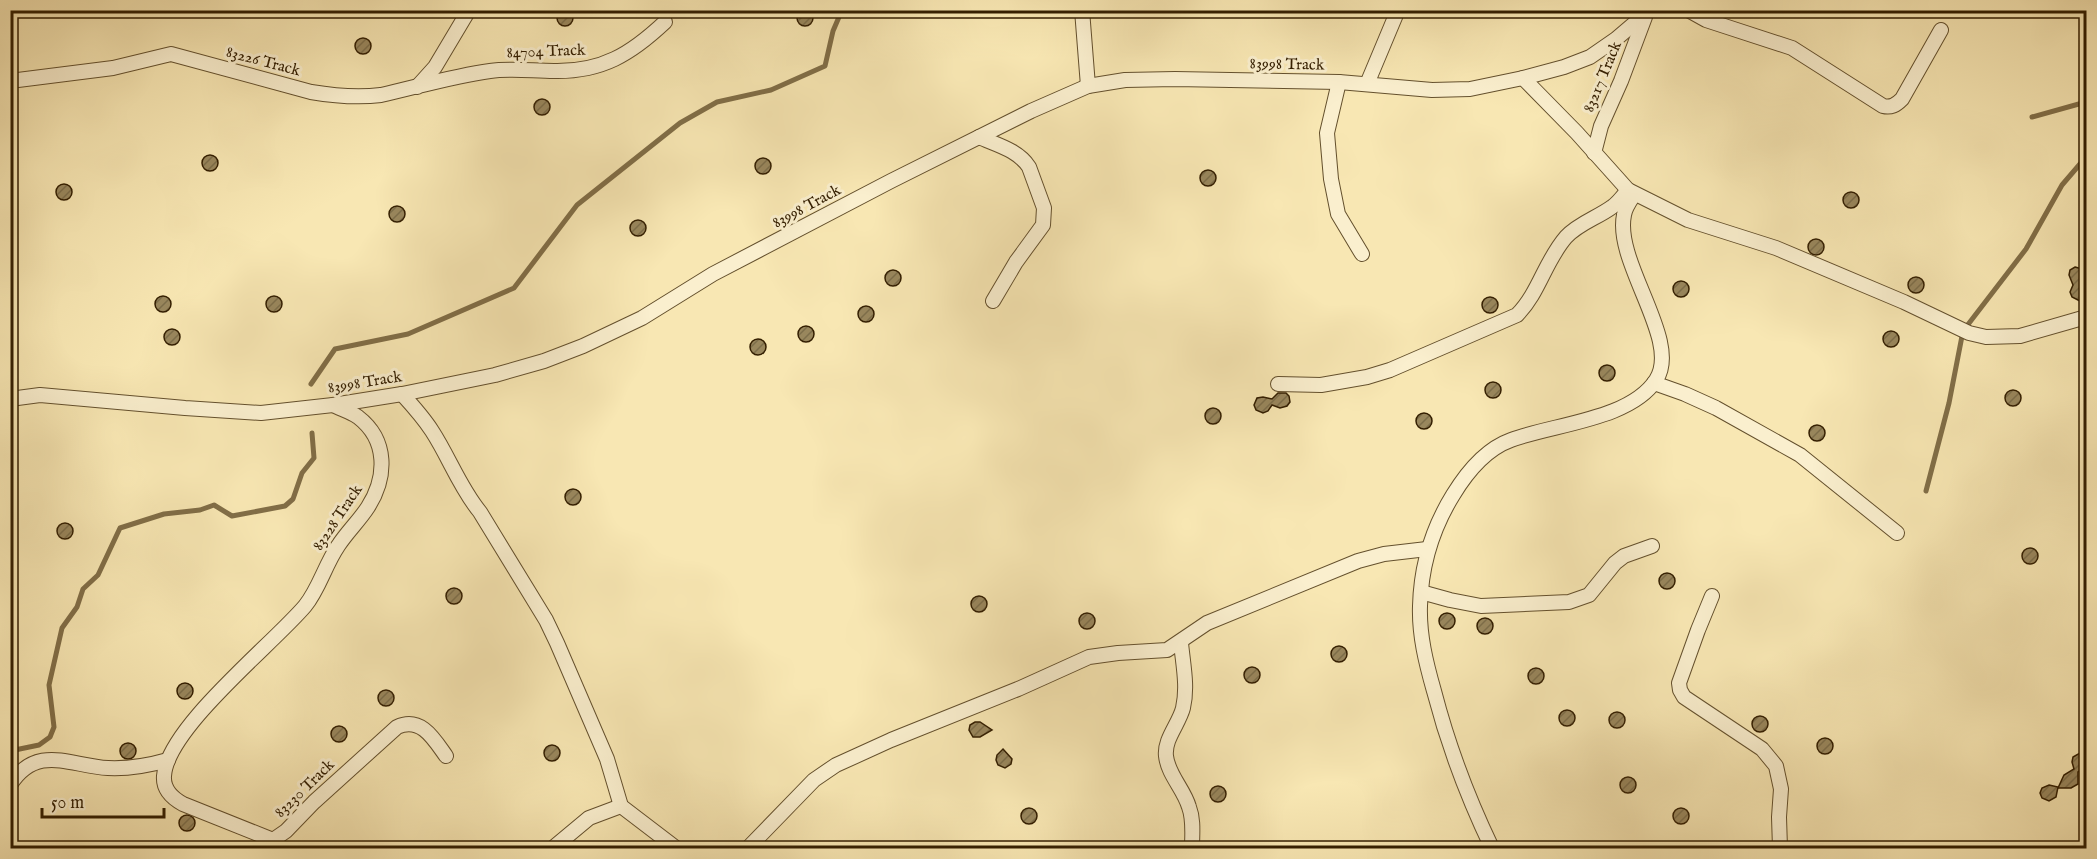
<svg xmlns="http://www.w3.org/2000/svg" width="2097" height="859" viewBox="0 0 2097 859" font-family="'IM FELL English',serif">
<style>
.lines{fill:none;stroke-linecap:round;stroke-linejoin:round}
.stream{stroke:#816e47;stroke-width:5}
.building{fill:url(#building-hatch);stroke:#331e00;stroke-width:1.5}
.street-casing{stroke:#64502d;stroke-width:16}
.street{stroke:#faefce;stroke-width:14}
.labels{text-anchor:middle;dominant-baseline:central;stroke-width:6;stroke-linejoin:round;paint-order:stroke}
.street-label{font-size:16px;fill:#331e00;stroke:#faefce}
</style>
<defs>
<pattern id="building-hatch" width="6" height="6" patternUnits="userSpaceOnUse" patternTransform="scale(1.5)"><rect width="6" height="6" fill="#99875d"/><path d="M-1 1l2-2M0 6l6-6M5 7l2-2" fill="none" stroke="#7d6e4a"/></pattern>
</defs>
<rect width="100%" height="100%" fill="#f8e7b3"/>
<filter id="stains"><feTurbulence type="fractalNoise" baseFrequency=".00333" numOctaves="4"/><feColorMatrix values="0 0 0 0 .2 0 0 0 0 .09 0 0 0 0 .02 0 0 0 .5 -.17"/></filter>
<radialGradient id="worn" r=".72"><stop offset=".6" stop-color="#630" stop-opacity="0"/><stop offset="1" stop-color="#630" stop-opacity=".3"/></radialGradient>
<g class="lines">
<g class="stream">
<path d="M2032,117L2086,102"/>
<path d="M311,384L335,349L408,334L514,288L577,205L680,123L717,102L771,90L825,66L833,31L842,10"/>
<path d="M1926,491L1949,403L1963,331L2026,249L2062,185L2086,157"/>
<path d="M10,751L39,745L50,737L54,727L49,685L62,628L77,607L83,589L98,575L120,528L164,514L200,510L214,505L232,516L285,506L293,499L302,473L314,458L312,433"/>
</g>
</g>
<g class="building">
<circle cx="565" cy="18" r="8"/>
<circle cx="805" cy="18" r="8"/>
<circle cx="363" cy="46" r="8"/>
<circle cx="542" cy="107" r="8"/>
<circle cx="210" cy="163" r="8"/>
<circle cx="763" cy="166" r="8"/>
<circle cx="1208" cy="178" r="8"/>
<circle cx="64" cy="192" r="8"/>
<circle cx="1851" cy="200" r="8"/>
<circle cx="397" cy="214" r="8"/>
<circle cx="638" cy="228" r="8"/>
<circle cx="1816" cy="247" r="8"/>
<path d="M2075,267L2082,269L2085,274L2082,283L2086,289V295L2080,301L2072,297L2070,292L2073,285L2069,275L2070,270Z"/>
<circle cx="893" cy="278" r="8"/>
<circle cx="1916" cy="285" r="8"/>
<circle cx="1681" cy="289" r="8"/>
<circle cx="163" cy="304" r="8"/>
<circle cx="274" cy="304" r="8"/>
<circle cx="1490" cy="305" r="8"/>
<circle cx="866" cy="314" r="8"/>
<circle cx="806" cy="334" r="8"/>
<circle cx="172" cy="337" r="8"/>
<circle cx="1891" cy="339" r="8"/>
<circle cx="758" cy="347" r="8"/>
<circle cx="1607" cy="373" r="8"/>
<circle cx="1493" cy="390" r="8"/>
<circle cx="2013" cy="398" r="8"/>
<path d="M1278,393H1286L1289,396L1290,402L1287,406L1280,408L1272,405L1268,411L1263,413L1256,410L1254,405L1257,398L1263,397L1272,399Z"/>
<circle cx="1213" cy="416" r="8"/>
<circle cx="1424" cy="421" r="8"/>
<circle cx="1817" cy="433" r="8"/>
<circle cx="573" cy="497" r="8"/>
<circle cx="65" cy="531" r="8"/>
<circle cx="2030" cy="556" r="8"/>
<circle cx="1667" cy="581" r="8"/>
<circle cx="454" cy="596" r="8"/>
<circle cx="979" cy="604" r="8"/>
<circle cx="1447" cy="621" r="8"/>
<circle cx="1087" cy="621" r="8"/>
<circle cx="1485" cy="626" r="8"/>
<circle cx="1339" cy="654" r="8"/>
<circle cx="1252" cy="675" r="8"/>
<circle cx="1536" cy="676" r="8"/>
<circle cx="185" cy="691" r="8"/>
<circle cx="386" cy="698" r="8"/>
<circle cx="1567" cy="718" r="8"/>
<circle cx="1617" cy="720" r="8"/>
<circle cx="1760" cy="724" r="8"/>
<path d="M975,722H980L992,730L980,737H973L969,730L970,725Z"/>
<circle cx="339" cy="734" r="8"/>
<circle cx="1825" cy="746" r="8"/>
<circle cx="128" cy="751" r="8"/>
<circle cx="552" cy="753" r="8"/>
<path d="M1003,749L1012,759L1011,764L1005,768L998,765L996,760L997,755Z"/>
<path d="M2080,753L2086,755V767L2078,772V784L2071,788H2058L2064,775L2074,769L2072,762L2073,757Z"/>
<circle cx="1628" cy="785" r="8"/>
<path d="M2049,785L2058,787L2056,797L2049,801L2042,798L2040,793L2042,788Z"/>
<circle cx="1218" cy="794" r="8"/>
<circle cx="1029" cy="816" r="8"/>
<circle cx="1681" cy="816" r="8"/>
<circle cx="187" cy="823" r="8"/>
</g>
<g class="lines">
<g class="street-casing">
<g id="street">
<path d="M1082,10L1088,86"/>
<path d="M1688,10L1706,20L1792,48L1883,106C1891,108 1896,105 1902,99L1941,30"/>
<path d="M1523,78L1577,133L1628,190L1688,220L1776,248L1904,302L1969,333L1986,337L2020,336L2086,317"/>
<path d="M10,81L113,68L171,54L311,92C335,96 357,98 381,95C417,87 453,76 490,71C511,68 533,71 554,71C602,72 631,54 665,22"/>
<path d="M1339,82L1327,133L1331,179L1338,214L1362,254"/>
<path d="M1367,84L1398,10"/>
<path d="M417,87L435,67L469,10"/>
<path d="M979,137C997,145 1018,150 1029,167L1044,208L1043,225L1016,262L993,301"/>
<path d="M1594,153L1601,126L1621,81L1645,17"/>
<path d="M1654,383L1685,394L1716,408L1800,455L1897,533"/>
<path d="M1278,384L1321,385L1367,377L1390,370L1517,315C1539,293 1545,261 1566,237C1579,223 1597,218 1612,207C1618,203 1623,196 1628,190"/>
<path d="M402,394C413,406 423,417 432,431C449,457 460,488 480,512L546,620L557,643L607,759L621,806L676,848"/>
<path d="M10,399L40,395L185,408L261,413L333,405L402,394L495,375L544,361L583,346L642,318L713,274L891,181L1031,111L1088,86L1125,80L1175,79L1339,82L1432,90L1470,89L1523,78L1564,67L1590,57L1616,39L1650,10"/>
<path d="M333,405C341,409 351,412 358,417C388,440 387,477 368,507C359,521 347,532 338,546C325,565 319,589 305,606C273,644 167,728 164,776C163,789 172,798 183,804L273,840L286,831L314,802L397,727C421,716 434,739 446,756"/>
<path d="M1421,592L1450,600L1481,606L1569,602L1589,595L1615,563L1624,556L1652,546"/>
<path d="M1712,596L1698,630L1679,683L1680,690L1684,697L1762,749L1776,766L1781,789L1779,817L1780,848"/>
<path d="M1181,643C1183,664 1188,687 1183,708C1179,724 1164,739 1166,756C1168,775 1184,789 1189,807C1194,820 1192,835 1192,848"/>
<path d="M10,785C37,743 70,766 108,768C130,769 147,766 168,760"/>
<path d="M553,848L589,818L621,806"/>
<path d="M748,848L814,780L836,765L891,740L1018,689L1089,657L1118,653L1167,650L1207,623L1358,561L1384,554L1427,549"/>
<path d="M1492,848C1468,798 1448,745 1434,691C1426,663 1419,635 1420,606C1421,566 1432,529 1453,495C1467,472 1486,449 1511,440C1553,424 1630,420 1656,380C1682,341 1614,263 1624,215C1625,208 1630,201 1634,195"/>
</g>
</g>
<use href="#street" class="street"/>
</g>
<g class="labels">
<g class="street-label">
<text transform="translate(546 52) rotate(-2)">84704 Track</text>
<text transform="translate(263 62) rotate(15)">83226 Track</text>
<text transform="translate(1287 65) rotate(1)">83998 Track</text>
<text transform="translate(1603 77) rotate(-67)">83217 Track</text>
<text transform="translate(807 207) rotate(-28)">83998 Track</text>
<text transform="translate(365 383) rotate(-9)">83998 Track</text>
<text transform="translate(338 518) rotate(-56)">83228 Track</text>
<text transform="translate(305 789) rotate(-44)">83230 Track</text>
</g>
</g>
<rect width="2097" height="859" fill="none" stroke="#f8e7b3" stroke-width="36"/>
<rect x="12" y="12" width="2073" height="835" fill="none" stroke="#331e00" stroke-width="3"/>
<rect x="18" y="18" width="2061" height="823" fill="none" stroke="#331e00" stroke-width="1.5"/>
<path d="M42 808v9h122v-9" fill="none" stroke="#331e00" stroke-width="3"/>
<text x="51" y="808" font-size="18" fill="#331e00" stroke="#faefce" stroke-width="4.5" paint-order="stroke">50 m</text>
<rect width="100%" height="100%" filter="url(#stains)"/>
<rect width="100%" height="100%" fill="url(#worn)"/>
</svg>
